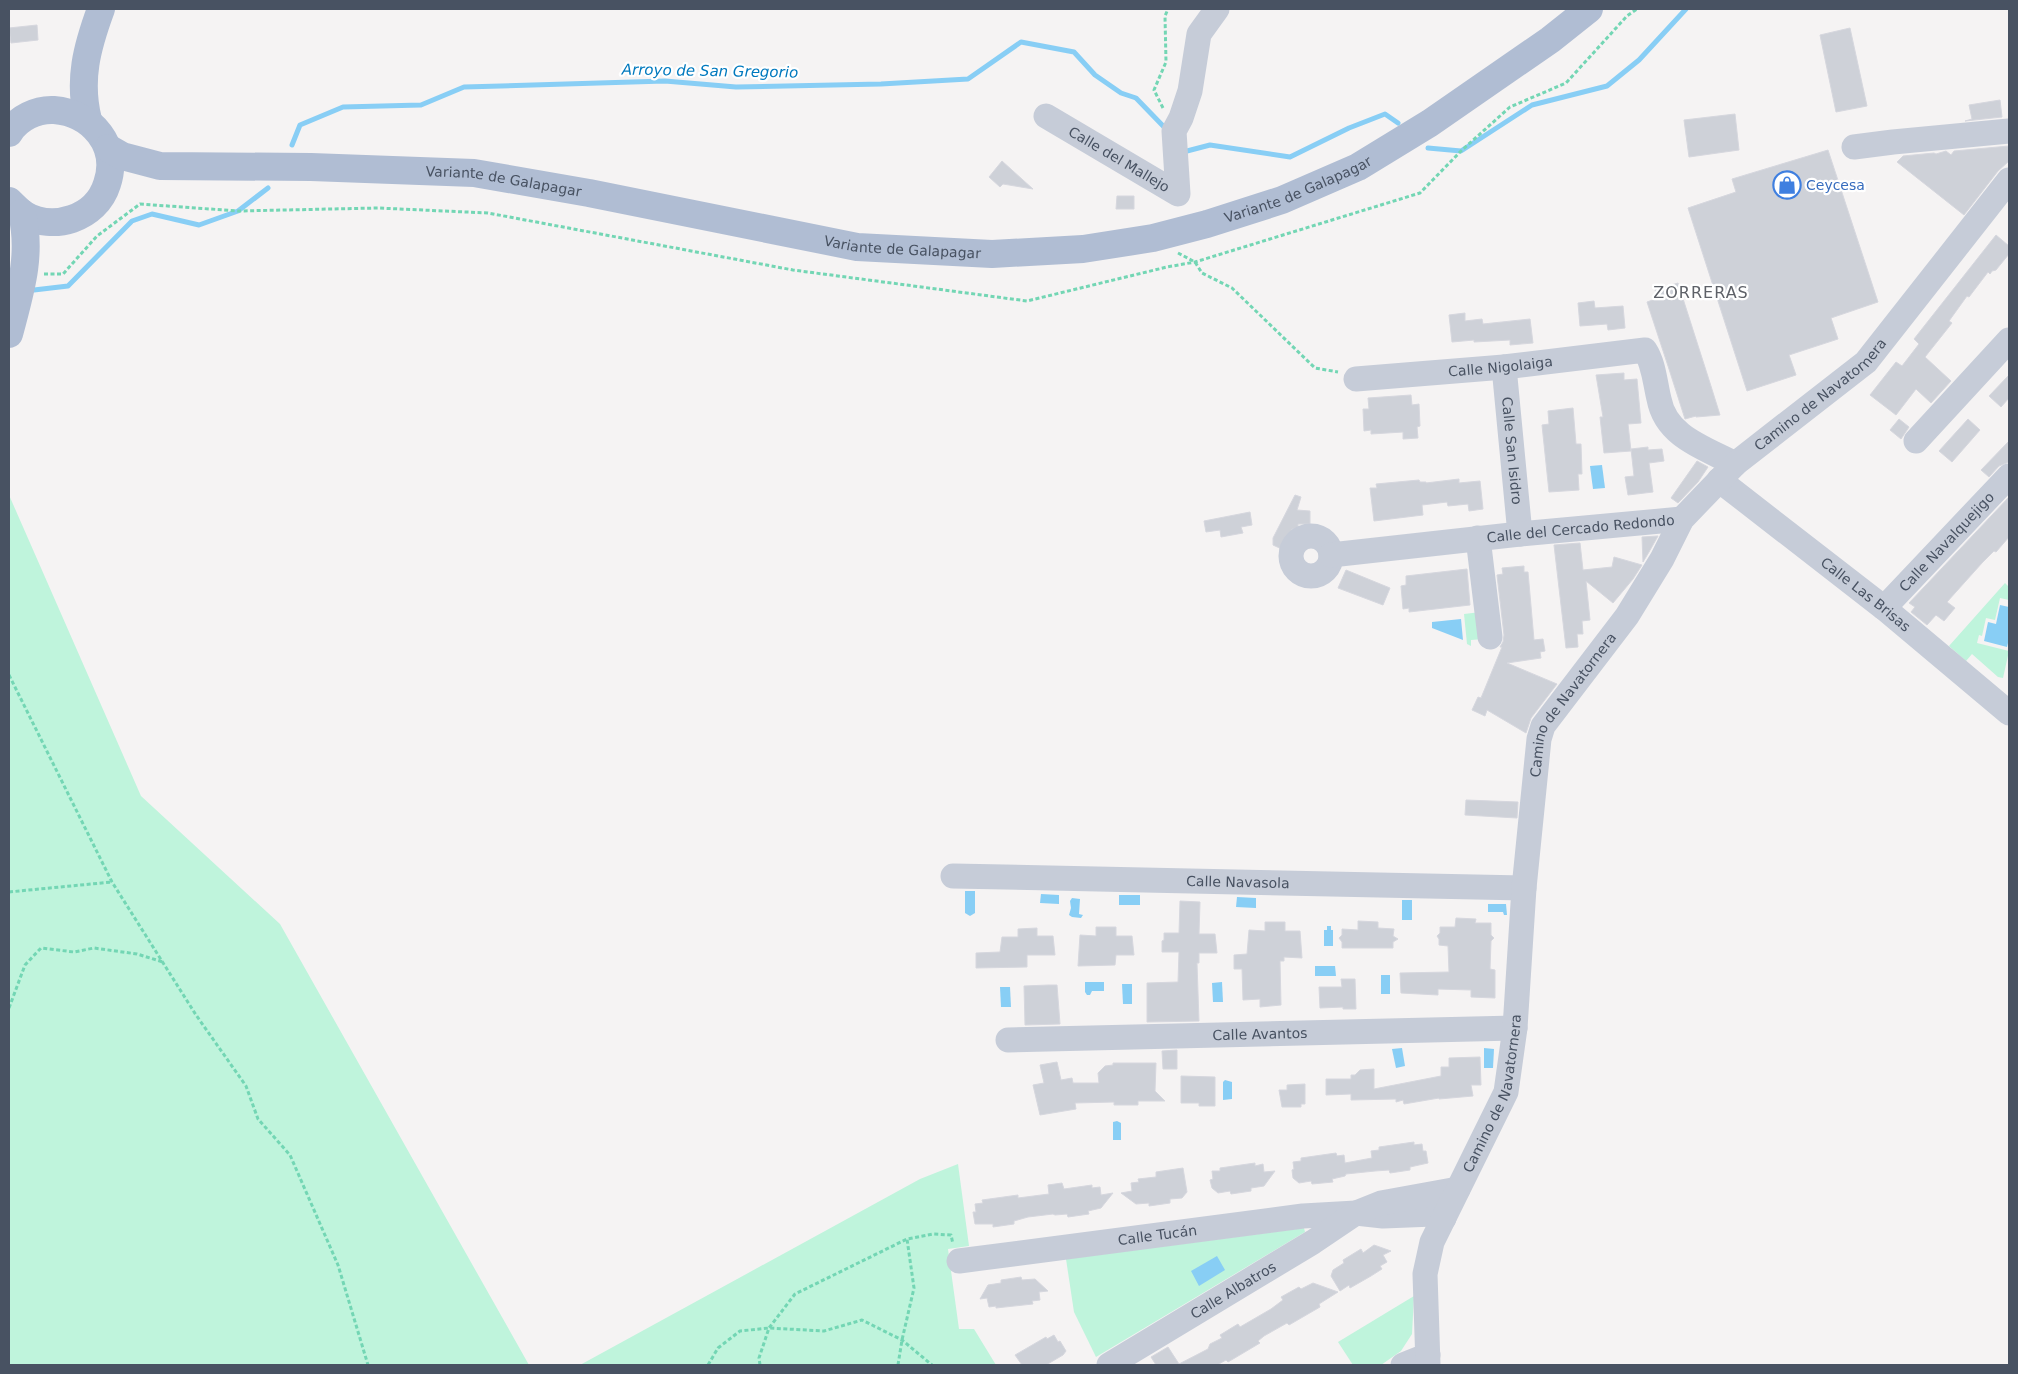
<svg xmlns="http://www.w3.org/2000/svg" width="2018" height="1374" viewBox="0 0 2018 1374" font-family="'DejaVu Sans',sans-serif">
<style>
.green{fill:#bff4dc}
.water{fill:#88cef5}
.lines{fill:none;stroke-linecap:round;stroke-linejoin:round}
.stream{stroke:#88cef5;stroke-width:5}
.building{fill:#ced1d8;stroke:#d6d7de}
.path{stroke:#73d6b4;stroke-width:3;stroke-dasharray:4 2.5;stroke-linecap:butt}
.minor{stroke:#c6ccd8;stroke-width:25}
.major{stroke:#b0bdd3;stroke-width:28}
.labels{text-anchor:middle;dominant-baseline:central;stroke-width:4.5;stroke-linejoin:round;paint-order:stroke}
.street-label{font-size:14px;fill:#485262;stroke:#fff}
.shop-label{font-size:14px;fill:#366cbe;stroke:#fff;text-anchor:start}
.water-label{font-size:15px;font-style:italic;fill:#0079be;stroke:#fff}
.quarter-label{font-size:16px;letter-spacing:1px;fill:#5e6168;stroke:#fff}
</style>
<rect width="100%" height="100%" fill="#f5f3f3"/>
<g class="green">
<path d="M9,495L141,796L280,924L529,1365H9Z"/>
<path d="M2005,583L2009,587V600L2000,598L1995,620L1986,618L1982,636L1979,635L1977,643L2009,651L2003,678L1998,677L1972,654L1966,661L1949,646Z"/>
<path d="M1481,612L1484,639L1471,640V646L1467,644L1464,614Z"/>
<path d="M958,1164L969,1246L948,1249L959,1329H974L996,1365H580L920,1179Z"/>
<path d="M1304,1228L1305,1232L1096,1357L1074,1312L1066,1259Z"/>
<path d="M1414,1296L1412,1334L1401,1351L1381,1365H1353L1338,1342Z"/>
</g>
<g class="water">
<path d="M1602,465L1605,488L1593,489L1590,466Z"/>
<path d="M2000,605L2009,607V639L2007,647L1984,641L1988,622L1996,624Z"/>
<path d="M1461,619L1463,640L1432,628V622Z"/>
<path d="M965,891H975V913L970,916L965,913Z"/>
<path d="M1041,894L1059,895V904L1040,903Z"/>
<rect x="1119" y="895" width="21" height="10"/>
<path d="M1237,897L1256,898V908L1236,907Z"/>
<path d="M1072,898L1080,899L1079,914L1083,915L1081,918L1072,917L1069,915L1071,908L1070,901Z"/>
<rect x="1402" y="900" width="10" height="20"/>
<path d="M1488,904H1506L1507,915H1504L1503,912H1488Z"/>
<path d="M1327,926H1331V930H1333V946H1324V930H1327Z"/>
<path d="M1335,966L1336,976H1315V966Z"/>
<rect x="1381" y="975" width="9" height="19"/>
<path d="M1085,982H1104V991H1092L1090,995H1087L1085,992Z"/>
<path d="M1222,982L1223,1002H1213L1212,983Z"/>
<path d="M1122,984H1132V1004H1123Z"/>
<path d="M1000,987H1010L1011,1007H1001Z"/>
<path d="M1402,1048L1405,1066L1396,1068L1392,1049Z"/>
<path d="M1484,1048L1494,1049L1493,1068H1484Z"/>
<path d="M1225,1080L1232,1082V1099L1223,1100V1082Z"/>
<path d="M1117,1121L1121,1123V1140H1113V1122Z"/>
<path d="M1217,1256L1225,1270L1199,1286L1191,1271Z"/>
</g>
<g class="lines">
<g class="stream">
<path d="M292,145L300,125L343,107L421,105L464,87L665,81L736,87L881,84L968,79L1021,42L1074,52L1095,75L1121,93L1136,98L1166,129"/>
<path d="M1428,148L1461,151L1532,105L1607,86L1639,60L1686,9"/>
<path d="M1187,151L1210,145L1290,157L1349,128L1385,114L1398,123"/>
<path d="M34,290L68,286L132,221L152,214L199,225L238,211L268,188"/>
</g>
</g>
<g class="building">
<path d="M37,25L38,40L11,43L9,28Z"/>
<path d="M1850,28L1867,106L1836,112L1820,35Z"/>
<path d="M2000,100L2002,117L1965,121L1972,119L1969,105Z"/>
<path d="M1735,114L1739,150L1689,157L1684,120Z"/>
<path d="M2009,146V161L1998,171L1964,215L1897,162L1903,156L1934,153L1936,154L1946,151L1951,155L1954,151Z"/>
<path d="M1828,150L1878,302L1831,318L1838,339L1789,355L1796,375L1747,391L1688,208L1736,192L1732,179Z"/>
<path d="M1002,161L1033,189L1003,184L1000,187L989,177Z"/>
<path d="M1117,196H1134V209H1116Z"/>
<path d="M1996,235L2009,246V254L1996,270L1992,271L1990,274L1988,272L1969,297L1967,296L1949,321L1952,323L1925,357L1951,381L1931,403L1916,389L1896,415L1870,395L1896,362L1902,366L1919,344L1914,339Z"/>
<path d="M1678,283L1710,383L1720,415L1696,417V416L1685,419L1669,369L1647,302L1658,298L1655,290Z"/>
<path d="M1594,301L1595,308L1623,306L1625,328L1608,330L1607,324L1580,326L1578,303Z"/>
<path d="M1465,313V321L1482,319L1483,324L1530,319L1533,343L1510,345V340L1474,342V340L1452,342L1449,315Z"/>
<path d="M1624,373V380L1637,379L1641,423L1628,424L1631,451L1604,453L1600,417H1603L1596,375Z"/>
<path d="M2009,375V398L2001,407L1989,396Z"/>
<path d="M1411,395L1412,405L1419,404L1420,426L1417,427L1418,438L1403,439V432L1371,434V430L1364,431L1363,409H1369L1368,398Z"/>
<path d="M1573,408L1576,444H1581L1582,474H1578L1579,490L1549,492L1542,425L1549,424L1548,411Z"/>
<path d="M1899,419L1909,427L1901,439L1890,430Z"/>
<path d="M1968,419L1980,430L1952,462L1939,451Z"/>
<path d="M2009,441V462L1999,466L1989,477L1981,470Z"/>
<path d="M1648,447V450L1662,449L1664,461L1649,463L1653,492L1628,495L1625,477L1634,476L1631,449Z"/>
<path d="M1697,461L1708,467L1698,482L1678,503L1671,498Z"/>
<path d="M1459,479V483L1480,481L1483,509L1469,511L1468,504L1448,506L1447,502L1422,505L1423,515L1374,521L1370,488H1377L1376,484L1419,480L1420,482H1426V483Z"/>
<path d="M1295,495L1301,497L1297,510L1310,511V524H1298V529H1292L1286,551L1273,545V538Z"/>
<path d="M2009,497V537L1996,552L1994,551L1982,563L1947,602L1955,608L1944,621L1936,615L1927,625L1911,612L1915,607L1909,603Z"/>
<path d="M1250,512L1252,525L1241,527L1243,533L1221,537L1220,530L1206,532L1204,521Z"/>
<path d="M1658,536L1649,552L1643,562L1642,537Z"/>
<path d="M1580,543L1583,570L1612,567L1614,557L1642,565L1633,579L1613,603L1586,581L1590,620L1582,621L1583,634H1577L1578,647L1566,648L1554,545Z"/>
<path d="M1524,566V572H1528L1534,640L1543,639L1545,651L1540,652L1541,658L1507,663L1557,684L1531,718L1526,733L1487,710L1485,716L1472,710L1478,697L1481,698L1502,647H1500L1503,642L1504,635L1497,575L1503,574L1502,568Z"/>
<path d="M1467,569L1470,605L1409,612V608L1403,609L1401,586L1406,585V576Z"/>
<path d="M1346,570L1390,588L1383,605L1338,588Z"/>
<path d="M1466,800L1518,802L1517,818L1465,815Z"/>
<path d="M1180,901L1200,902L1199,934H1215L1217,953H1199V963H1197L1199,1021L1147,1022V983L1178,982L1179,952H1162V941L1164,940V933H1179Z"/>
<path d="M1456,918L1476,919L1475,923H1491V935L1494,938L1491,941L1490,969L1495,970V998L1471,997V990L1438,989V995L1401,993L1400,973L1449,972L1448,946L1439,945V939L1437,936L1440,933V927H1455Z"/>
<path d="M1358,921L1378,922V928L1394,929L1393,936L1398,939L1393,942V948H1342V942L1339,938L1342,935V929L1358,930Z"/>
<path d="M1265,922H1285V931H1300L1302,958L1284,957V961H1280L1281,1005L1260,1007V999L1243,1000L1242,969H1234V955L1247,954L1249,930L1265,931Z"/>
<path d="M1096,927H1116V936H1132L1134,955H1116L1115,965L1078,966L1080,935L1096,936Z"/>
<path d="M1037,928V936H1053L1055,955H1027V967L976,968V953L1000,952L1002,937H1018V929Z"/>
<path d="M1341,979H1355L1356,1009H1343V1007L1320,1008L1319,987H1342Z"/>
<path d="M1049,985H1057L1060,1024L1025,1025L1024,986Z"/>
<path d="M1177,1050V1069H1163L1162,1051Z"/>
<path d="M1480,1057L1481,1085H1471L1473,1096L1439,1099V1098L1404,1104L1403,1100L1396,1102V1099L1351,1100V1094L1326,1095V1079H1351V1075H1355L1360,1070L1374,1069V1089L1441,1076V1067H1449V1058Z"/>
<path d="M1057,1062L1061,1080L1072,1078L1073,1083H1099L1098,1073L1105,1066L1113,1065V1063H1156L1155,1091L1165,1101H1138V1105H1114V1102L1075,1103L1076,1109L1040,1115L1033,1085L1044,1083L1040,1065Z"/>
<path d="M1181,1076L1215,1077V1106H1199V1103H1181Z"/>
<path d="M1305,1084V1104H1301V1107H1282L1279,1090H1287V1085Z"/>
<path d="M1414,1142V1145L1422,1144L1423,1151H1426L1428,1163L1410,1167V1170L1390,1173L1389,1170L1375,1171L1346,1174L1345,1176L1332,1179L1333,1182L1312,1184L1311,1181L1299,1183L1293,1178L1292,1170L1294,1169L1293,1162L1301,1161V1158L1336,1153L1337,1156L1344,1155L1345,1163L1372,1158L1371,1151L1379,1150V1147Z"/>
<path d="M1255,1163V1166L1263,1164L1264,1172L1275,1171L1264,1186L1251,1188V1191L1231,1194L1230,1191L1218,1193L1212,1188L1210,1180L1213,1179L1212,1171H1220V1168Z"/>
<path d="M1183,1168L1187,1192L1182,1198L1170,1199V1203L1149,1206V1203L1136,1204L1121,1193L1132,1191L1131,1183L1139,1182L1138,1179L1156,1177V1172Z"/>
<path d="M1062,1183L1064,1189L1092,1185V1188L1100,1187L1101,1195L1113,1193L1101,1208L1088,1211L1089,1214L1068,1217L1067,1214L1055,1215L1053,1214L1028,1217L1014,1221V1224L993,1227V1224H975L973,1212H976L975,1204L983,1203L982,1200L1018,1195V1198L1049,1194L1048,1185Z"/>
<path d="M1374,1245L1391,1251L1383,1255L1387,1262L1380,1266L1382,1269L1371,1276L1350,1288L1349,1285L1340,1291L1331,1276L1333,1270L1344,1263L1343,1260L1361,1249L1363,1253Z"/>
<path d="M1021,1277L1022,1280L1035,1279L1048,1291L1039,1292L1040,1300L1032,1301L1033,1304L996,1308V1306L989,1307L987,1298L980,1299L988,1285L1001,1283V1280Z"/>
<path d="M1313,1283L1338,1292L1319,1304L1320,1307L1289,1325L1287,1323L1264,1336L1258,1341L1260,1343L1228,1362L1226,1360L1217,1365H1156L1151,1357L1168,1347L1179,1364L1208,1349L1210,1344L1222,1338L1220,1335L1238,1324L1240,1327L1271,1309L1283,1300L1281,1297L1299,1287L1301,1289Z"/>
<path d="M1054,1335L1058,1342L1060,1341L1066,1351L1063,1355L1046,1365H1022L1015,1355L1046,1337L1047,1339Z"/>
</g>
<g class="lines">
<g class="path">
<path d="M1163,108L1154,90L1166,62L1165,16L1168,9"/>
<path d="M1178,253L1195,262L1202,273L1232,288L1315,368L1338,372"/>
<path d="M44,274H63L97,236L140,204L238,211L378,208L488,213L793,270L1027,301L1167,267L1195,262L1420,193L1461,151L1510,107L1566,83L1627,16L1637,9"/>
<path d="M9,675L112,882L196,1015L246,1086L258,1119L290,1155L338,1265L368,1365"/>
<path d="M9,892L112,882"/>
<path d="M9,1008L25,965L41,948L74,952L94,948L137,954L163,962"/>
<path d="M708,1365L718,1348L740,1331L769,1328L824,1331L862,1320L902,1340L932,1365"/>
<path d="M760,1365L759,1358L769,1328L795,1294L907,1239L933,1234L951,1235L953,1244"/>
<path d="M898,1365L902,1340L914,1288L907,1239"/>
</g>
<g class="minor">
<path id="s1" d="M1046,116L1178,194L1174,131L1181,118L1190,91L1199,34L1217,9"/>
<path d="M1854,147L1893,142L2009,131"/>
<path id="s2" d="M1504,367L1520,534"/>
<path id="s3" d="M1356,379L1504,367L1645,350C1654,364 1655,383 1659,399C1666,437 1705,448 1735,464"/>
<path d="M1916,441L2009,340"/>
<path id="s4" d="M1719,480L1884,608L2009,713"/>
<circle cx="1311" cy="556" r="20"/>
<path d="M1478,538L1490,637"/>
<path id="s5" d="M1331,555L1520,534L1682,519"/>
<path id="s6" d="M1884,608L2009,476"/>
<path id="s7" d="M953,876L1524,888"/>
<path id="s8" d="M1008,1040L1515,1028"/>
<path id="s9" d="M959,1261L1303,1216L1356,1213L1383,1216L1434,1214L1444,1218"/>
<path id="s10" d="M1109,1365L1313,1242L1356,1213L1381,1203L1458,1189"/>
<path d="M1403,1365L1428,1355"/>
<path id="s11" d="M1428,1365L1425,1274L1432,1242L1506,1092L1515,1028L1524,888L1539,739L1543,726L1627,616L1662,559L1682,519L1735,464L1866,362L2009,180"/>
</g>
<g class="major">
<path d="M88,120C78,80 87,47 101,9"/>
<path d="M9,133C18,118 37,109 54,110C92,113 120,146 107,184C96,219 53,232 23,214C18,210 13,205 9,201"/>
<path id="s12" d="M108,148L122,156L160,166L311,167L474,173L589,193L857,247L992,254L1083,249L1153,238L1207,224L1282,200L1358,167L1430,123L1550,40L1589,9"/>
<path d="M9,334C20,292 32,256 22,213"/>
</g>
</g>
<defs>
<g id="shop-ring" transform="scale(1.4375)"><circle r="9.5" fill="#fff" stroke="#3f7fe0" stroke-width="1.5"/><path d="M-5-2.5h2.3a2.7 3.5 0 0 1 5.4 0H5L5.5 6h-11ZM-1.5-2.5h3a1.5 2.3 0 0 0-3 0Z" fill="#3f7fe0"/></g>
</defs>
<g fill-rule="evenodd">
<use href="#shop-ring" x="1787" y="185"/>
</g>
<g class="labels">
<g class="street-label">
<text stroke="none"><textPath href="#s1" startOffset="85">Calle del Mallejo</textPath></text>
<text stroke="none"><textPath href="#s12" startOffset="400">Variante de Galapagar</textPath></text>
<text stroke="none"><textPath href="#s12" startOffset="1210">Variante de Galapagar</textPath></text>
<text stroke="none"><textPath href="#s12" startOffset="805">Variante de Galapagar</textPath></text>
<text stroke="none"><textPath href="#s3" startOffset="145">Calle Nigolaiga</textPath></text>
<text stroke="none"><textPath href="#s11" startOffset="1096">Camino de Navatornera</textPath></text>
<text stroke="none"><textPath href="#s2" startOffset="84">Calle San Isidro</textPath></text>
<text stroke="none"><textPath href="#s5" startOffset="251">Calle del Cercado Redondo</textPath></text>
<text stroke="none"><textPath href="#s6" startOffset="91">Calle Navalquejigo</textPath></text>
<text stroke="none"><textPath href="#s4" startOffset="186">Calle Las Brisas</textPath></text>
<text stroke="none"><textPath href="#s11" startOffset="691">Camino de Navatornera</textPath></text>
<text stroke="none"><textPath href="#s7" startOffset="285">Calle Navasola</textPath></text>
<text stroke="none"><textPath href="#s8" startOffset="252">Calle Avantos</textPath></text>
<text stroke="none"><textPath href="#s11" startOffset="286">Camino de Navatornera</textPath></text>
<text stroke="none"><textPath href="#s9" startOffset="200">Calle Tucán</textPath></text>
<text stroke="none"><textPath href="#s10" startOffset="145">Calle Albatros</textPath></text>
</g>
<g class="shop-label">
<text x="1806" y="185">Ceycesa</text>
</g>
<g class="water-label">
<text transform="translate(710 71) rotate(1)">Arroyo de San Gregorio</text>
</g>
<g class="quarter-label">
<text x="1701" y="292">ZORRERAS</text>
</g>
</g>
<rect width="2018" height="1374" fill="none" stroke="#485262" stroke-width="20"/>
</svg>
